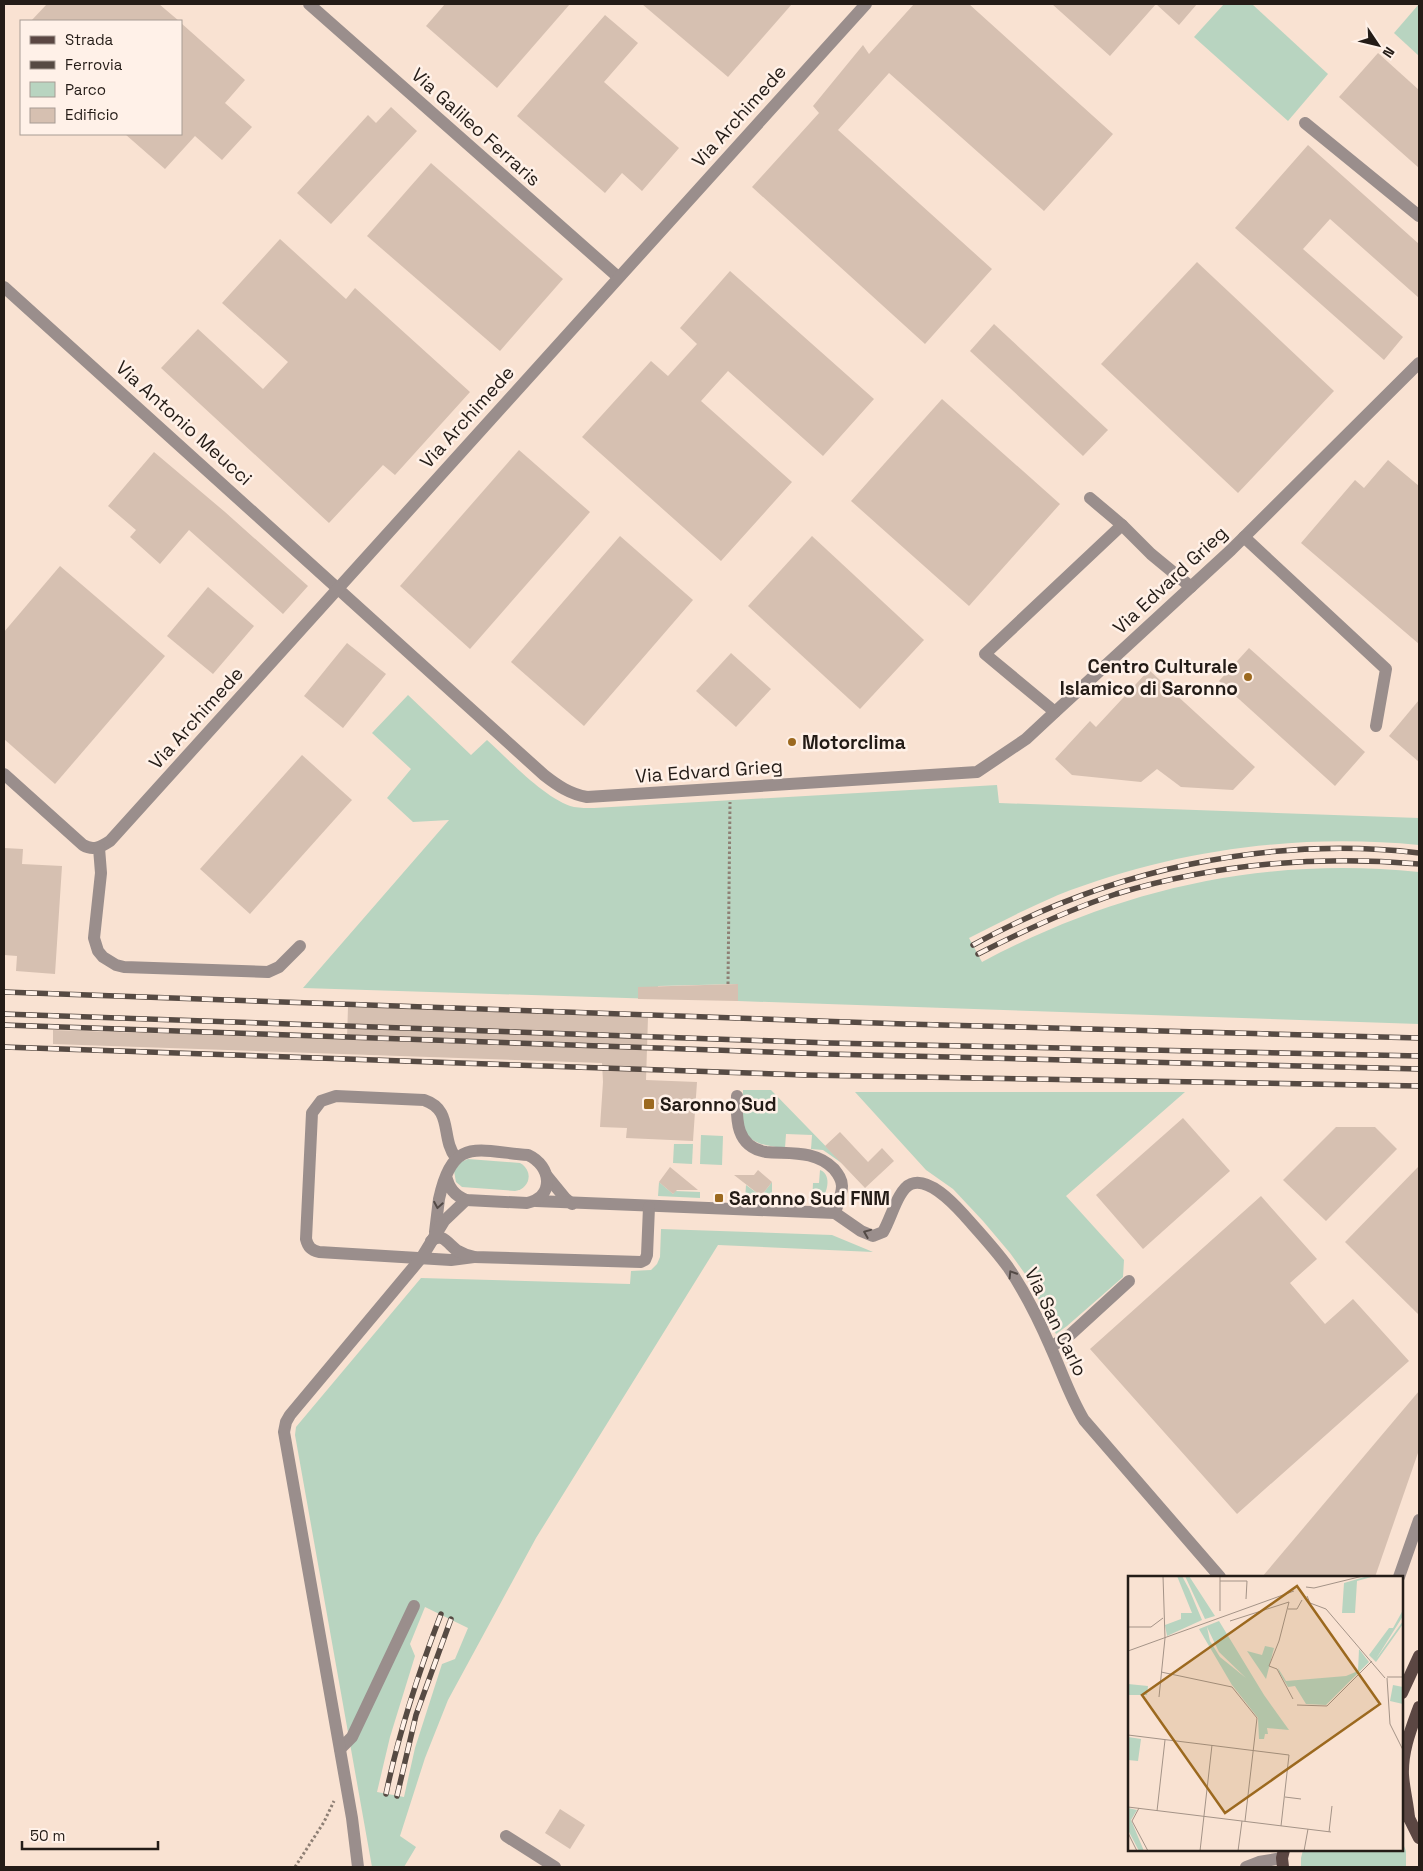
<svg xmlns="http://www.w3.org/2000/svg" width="1423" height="1871" viewBox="0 0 1423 1871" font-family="'Space Grotesk',sans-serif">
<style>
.green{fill:#b8d4c0;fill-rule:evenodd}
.building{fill:#d6c0b1}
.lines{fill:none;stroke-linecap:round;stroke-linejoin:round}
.path{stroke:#8e7f74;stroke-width:3;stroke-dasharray:2.5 2.5;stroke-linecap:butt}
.minor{stroke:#9a8e8c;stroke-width:12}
.major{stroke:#5b4743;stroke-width:12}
.rail-casing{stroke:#564a43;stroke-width:5.5}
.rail{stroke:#fff1e8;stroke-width:4;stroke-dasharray:11;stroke-linecap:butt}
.oneway{stroke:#534a46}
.poi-dot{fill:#9c691f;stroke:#fff1e8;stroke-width:2}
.labels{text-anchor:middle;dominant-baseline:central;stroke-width:5;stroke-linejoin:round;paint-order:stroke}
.street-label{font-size:19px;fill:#241c17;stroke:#fff1e8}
.poi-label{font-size:19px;font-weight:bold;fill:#241c17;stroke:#fff1e8;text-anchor:start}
.inset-road{fill:none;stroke:#a49387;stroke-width:1}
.view{fill:#9c691f;fill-opacity:0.15;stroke:#9c691f;stroke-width:2.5}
.inset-edge{fill:none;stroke:#241c17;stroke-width:2.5}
</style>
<rect width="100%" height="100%" fill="#f9e2d2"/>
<g class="green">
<path d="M1224,4H1252L1328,74L1288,121L1194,37Z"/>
<path d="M1419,4V56L1394,33Z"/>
<path d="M408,695L471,755L487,740C509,760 546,800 574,807C580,808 587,808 594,808L997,785L999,803L1419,818V845C1297,833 1172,850 1058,895C1028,908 998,923 969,938L982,962C1119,889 1264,856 1419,872V1024L738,1001V984L658,986V999L303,988L449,820L413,822L387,798L411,769L372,733Z"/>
<path d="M743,1090H771L843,1164L823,1150L811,1149L812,1135L786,1134L785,1148C739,1144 742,1131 743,1090Z"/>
<path d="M855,1092H1185L1066,1196L1124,1260L1123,1277L1067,1326L1056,1334L1028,1278L1010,1253L983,1221L953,1189L926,1170Z"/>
<path d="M701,1135L723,1136L722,1165L700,1164Z"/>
<path d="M674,1144H693L692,1164L673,1163Z"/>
<path d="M468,1159L520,1163C534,1171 530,1189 515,1191L462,1187L456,1182L454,1171L461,1162Z"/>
<path d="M820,1170C833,1175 827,1196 818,1203H812L813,1183H819Z"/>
<path d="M659,1182L673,1194L675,1191L700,1192V1198L658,1196Z"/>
<path d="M772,1182V1201L745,1200L746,1185L761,1196Z"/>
<path d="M661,1229L832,1235L873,1252L718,1245L536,1538L448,1700L425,1758L400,1836L416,1847L404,1867H372L295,1435L296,1427L421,1278L630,1284L631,1271L651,1270L657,1264L660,1257ZM425,1607L468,1628L455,1659L442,1664L415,1748L404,1797L377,1792L390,1737L415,1656L410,1644Z"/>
<path d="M1402,1841L1406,1851V1867H1301V1858L1303,1850H1402Z"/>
</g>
<g class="building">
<path d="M47,4H159L179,21H31Z"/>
<path d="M445,4H570L497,88L426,26Z"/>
<path d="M642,4H792L728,77Z"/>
<path d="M914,4H969L1113,134L1044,211L889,73L838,130L992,269L925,344L752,187L819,113L813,106L863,45L869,54Z"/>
<path d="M1052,4H1197L1179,25L1156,4L1110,56Z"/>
<path d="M605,15L638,43L604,82L679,148L642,191L622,173L605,193L517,116Z"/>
<path d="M181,23L245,80L225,103L252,127L222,160L195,136L165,169L125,134H181Z"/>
<path d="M1378,53L1419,90V168L1339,97Z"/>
<path d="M391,107L417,131L331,224L297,193L368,115L376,123Z"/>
<path d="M1308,145L1419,244V298L1330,219L1303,249L1403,337L1384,360L1235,228Z"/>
<path d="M431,163L563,279L500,351L367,236Z"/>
<path d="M280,239L346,299L355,288L470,392L395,475L383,465L329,523L161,368L198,329L263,389L288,362L222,303Z"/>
<path d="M1197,262L1334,391L1238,493L1101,364Z"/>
<path d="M730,271L874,399L823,456L728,371L701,401L792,482L721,561L582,437L651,361L668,376L697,344L680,328Z"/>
<path d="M994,324L1108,430L1083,456L970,351Z"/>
<path d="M942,399L1060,504L969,606L851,501Z"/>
<path d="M519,450L590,512L470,649L400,586Z"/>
<path d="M154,452L225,512L308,586L283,614L189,530L160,564L130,537L136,530L108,506Z"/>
<path d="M1388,460L1419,486V644L1301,543L1355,480L1364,488Z"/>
<path d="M620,536L693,600L584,726L511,662Z"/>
<path d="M812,536L924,640L860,709L748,606Z"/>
<path d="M60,566L165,656L55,784L4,739V632Z"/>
<path d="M208,587L254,626L213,674L167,636Z"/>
<path d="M347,643L386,674L343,728L304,696Z"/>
<path d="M1249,648L1365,752L1335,786L1219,681Z"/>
<path d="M731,653L771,689L736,727L696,691Z"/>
<path d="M1149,670L1255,767L1233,790L1181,787L1157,769L1141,782L1072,775L1055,759L1090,721L1096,727Z"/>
<path d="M1419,700V762L1389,736Z"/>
<path d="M302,755L352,800L250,914L200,869Z"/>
<path d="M4,848L23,849L22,864L62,866L55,974L16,971L17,956L4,955Z"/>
<path d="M738,984V1001L638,999V987Z"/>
<path d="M348,1007L648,1017L646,1080L697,1082L693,1141L626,1138L627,1128L600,1127L603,1082L602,1063L53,1044V1030L347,1039Z"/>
<path d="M1183,1118L1230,1171L1143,1249L1096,1195Z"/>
<path d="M1336,1127H1375L1397,1149L1326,1221L1283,1180Z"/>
<path d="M840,1132L868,1162L882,1148L894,1161L865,1188L825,1146Z"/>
<path d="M1419,1166V1315L1345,1242Z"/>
<path d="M670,1167L698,1190H677L673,1194L659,1182Z"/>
<path d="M758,1170L772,1182L761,1196L734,1175H754Z"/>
<path d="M1261,1196L1317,1259L1290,1283L1325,1324L1353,1299L1409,1361L1237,1514L1090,1349Z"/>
<path d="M1419,1391V1450L1375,1577H1262Z"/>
<path d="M560,1809L585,1825L570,1849L545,1833Z"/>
</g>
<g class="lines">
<g class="path">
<path d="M728,984L730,802"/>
<path d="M295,1867L324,1822L334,1801"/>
</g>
<g class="minor">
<path d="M309,4L618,277"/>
<path d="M1305,123L1419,216"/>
<path d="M4,287L544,775C558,786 570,794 587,797L977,772L1026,739L1055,712L1231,550L1419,363"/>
<path d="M1090,498L1122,525"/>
<path d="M1244,537L1386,669L1376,726"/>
<path d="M1055,712L985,654L1122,525L1151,554L1191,587"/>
<path d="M4,774L83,845C93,851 101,847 110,841L866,4"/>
<path d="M99,848L101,873L94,938L98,951L103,957L116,965L124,967L268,972L279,967L300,946"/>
<path d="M737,1096C736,1120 736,1147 766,1152C791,1154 815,1150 834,1169C838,1174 842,1179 842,1186C842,1195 837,1205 835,1213"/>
<path d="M456,1158C440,1138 454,1110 424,1100L336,1096L321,1101L312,1113L306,1239C308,1247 311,1250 319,1252L451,1260L474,1257"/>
<path d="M547,1176L565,1198L572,1204"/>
<path d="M536,1201L835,1213L861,1231L873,1236L883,1232C891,1219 898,1189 911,1184C929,1177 953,1203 964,1215C979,1232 995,1249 1008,1267C1025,1292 1039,1320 1051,1348C1062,1372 1070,1397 1084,1420L1220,1577"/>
<path d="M435,1232L439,1199C453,1136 476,1151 528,1155C552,1166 555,1197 527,1203L466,1200C454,1195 449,1188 446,1176"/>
<path d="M431,1241C443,1231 449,1246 458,1251C463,1254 469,1256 474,1257L641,1262L645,1260L647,1255L649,1207"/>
<path d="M1051,1347L1071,1334L1129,1281"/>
<path d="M1399,1577L1419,1520"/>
<path d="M340,1749L352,1737L414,1606"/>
<path d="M506,1836L555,1867"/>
<path d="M358,1867L352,1818L284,1432L286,1422L290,1415L422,1257L444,1221L466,1200"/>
<path d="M1246,1867L1259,1862L1282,1858"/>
</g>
<g class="major">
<path d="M1402,1693L1419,1656"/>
<path d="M1404,1813L1409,1818L1419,1838"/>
<path d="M1409,1818C1408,1804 1404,1790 1403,1775C1402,1751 1411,1729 1419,1707"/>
<path d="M1283,1867L1282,1858L1284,1850"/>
</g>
<g class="rail-casing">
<g id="rail">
<path d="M973,945C1107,871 1266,835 1419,853"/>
<path d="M978,954C1023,931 1068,910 1116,894C1215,864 1317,855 1419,864"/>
<path d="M4,992L905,1024L1419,1038"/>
<path d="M4,1014L830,1043L1419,1056"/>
<path d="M4,1025L828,1054L1419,1069"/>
<path d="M4,1047L804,1075L1419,1086"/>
<path d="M386,1794C399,1731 418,1674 441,1614"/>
<path d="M397,1796L416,1715L451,1619"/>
</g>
</g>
<use href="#rail" class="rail"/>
</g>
<defs><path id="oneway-chevron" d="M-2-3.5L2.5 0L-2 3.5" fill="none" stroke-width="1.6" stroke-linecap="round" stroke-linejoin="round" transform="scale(1.25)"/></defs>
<g class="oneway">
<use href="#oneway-chevron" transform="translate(438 1205) rotate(100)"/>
<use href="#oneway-chevron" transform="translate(867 1233) rotate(-158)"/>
<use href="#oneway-chevron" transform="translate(1012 1274) rotate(-122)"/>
</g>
<g class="poi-dot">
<circle cx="1248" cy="677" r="5"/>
<circle cx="792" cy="742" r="5"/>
<rect x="643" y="1098" width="12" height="12" rx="2.5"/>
<rect x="714" y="1193" width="10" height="10" rx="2.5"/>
</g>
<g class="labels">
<g class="street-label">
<text transform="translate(739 116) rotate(-48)">Via Archimede</text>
<text transform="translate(476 127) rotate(42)">Via Galileo Ferraris</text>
<text transform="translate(467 417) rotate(-48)">Via Archimede</text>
<text transform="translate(184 423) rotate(42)">Via Antonio Meucci</text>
<text transform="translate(1170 580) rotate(-43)">Via Edvard Grieg</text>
<text transform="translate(196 718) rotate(-48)">Via Archimede</text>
<text transform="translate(709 771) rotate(-4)">Via Edvard Grieg</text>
<text transform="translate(1056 1322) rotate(64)">Via San Carlo</text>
</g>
<g class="poi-label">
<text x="1238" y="666" text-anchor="end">Centro Culturale<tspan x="1238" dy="22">Islamico di Saronno</tspan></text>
<text x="802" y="742">Motorclima</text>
<text x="660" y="1104">Saronno Sud</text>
<text x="729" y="1198">Saronno Sud FNM</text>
</g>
</g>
<g transform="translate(1128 1576)">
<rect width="275" height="275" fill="#f9e2d2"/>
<path d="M49,0H54L61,13L74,44L39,60L37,49L53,43V37H64ZM57,0H61L87,40L77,43ZM240,0H247L229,5L227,37H214L216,7ZM275,34V40L248,83L275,45V48L248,86L241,79L261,52H265ZM91,45L136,119L161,154L139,152L140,158H137L136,163H131L130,142L104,109L71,53ZM79,51L91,76L118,102L92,81L82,65ZM137,70L146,72L138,103L119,75L134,79ZM231,73L241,86L198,129L178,128L167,110L160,111L151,96L150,92L158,105L218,100L230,95ZM0,108L20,110L19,119H0ZM265,109L275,111V128L262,125ZM0,161L13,163L10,185L0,184ZM0,232L9,234L3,244L16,275H11L0,254Z" fill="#b8d4c0" fill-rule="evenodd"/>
<path class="inset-road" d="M92,0V35M92,5H119L118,23M178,11L186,12L235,0M179,20L182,27L198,33L257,102M160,33H169L174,24M102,45L161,26L151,65L141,90L149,93L165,123M0,51H23L35,42M0,75L166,15M33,96L104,111L129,142L117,245M259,101H275M259,102L262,148L275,174M31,121L37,62L35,0M169,129L199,130L244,85M0,159L161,179L153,250M157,221L173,223M0,231L203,256M11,232L4,245L20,275M29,235L37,164M201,256L204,230M0,257L9,275M72,275L84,169M110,275L114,245M176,275L180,253"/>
<path class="view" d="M169,10L252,128L97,237L14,119Z"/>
<rect width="275" height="275" class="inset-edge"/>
</g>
<rect width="1423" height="1871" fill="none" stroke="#241c17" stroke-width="10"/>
<rect x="20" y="20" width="162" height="115" fill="#fff1e8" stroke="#a79c94"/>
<rect x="30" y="36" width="25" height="8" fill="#5b4743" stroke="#a79c94"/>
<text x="65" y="45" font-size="15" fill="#241c17">Strada</text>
<rect x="30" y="61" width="25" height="8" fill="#564a43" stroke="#a79c94"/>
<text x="65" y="70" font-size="15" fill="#241c17">Ferrovia</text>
<rect x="30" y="82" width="25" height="15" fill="#b8d4c0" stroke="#a79c94"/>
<text x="65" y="95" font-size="15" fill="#241c17">Parco</text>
<rect x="30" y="108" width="25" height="15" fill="#d6c0b1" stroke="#a79c94"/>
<text x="65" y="120" font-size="15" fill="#241c17">Edificio</text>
<g transform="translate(1378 45) rotate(125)" stroke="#fff1e8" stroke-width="4" paint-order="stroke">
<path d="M0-4L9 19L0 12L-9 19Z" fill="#241c17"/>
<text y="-8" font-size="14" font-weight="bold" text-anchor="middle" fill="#241c17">N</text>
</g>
<path d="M22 1841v8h136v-8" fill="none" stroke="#241c17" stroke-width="2.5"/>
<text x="30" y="1841" font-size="15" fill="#241c17" stroke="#fff1e8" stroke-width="4" paint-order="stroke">50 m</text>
</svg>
